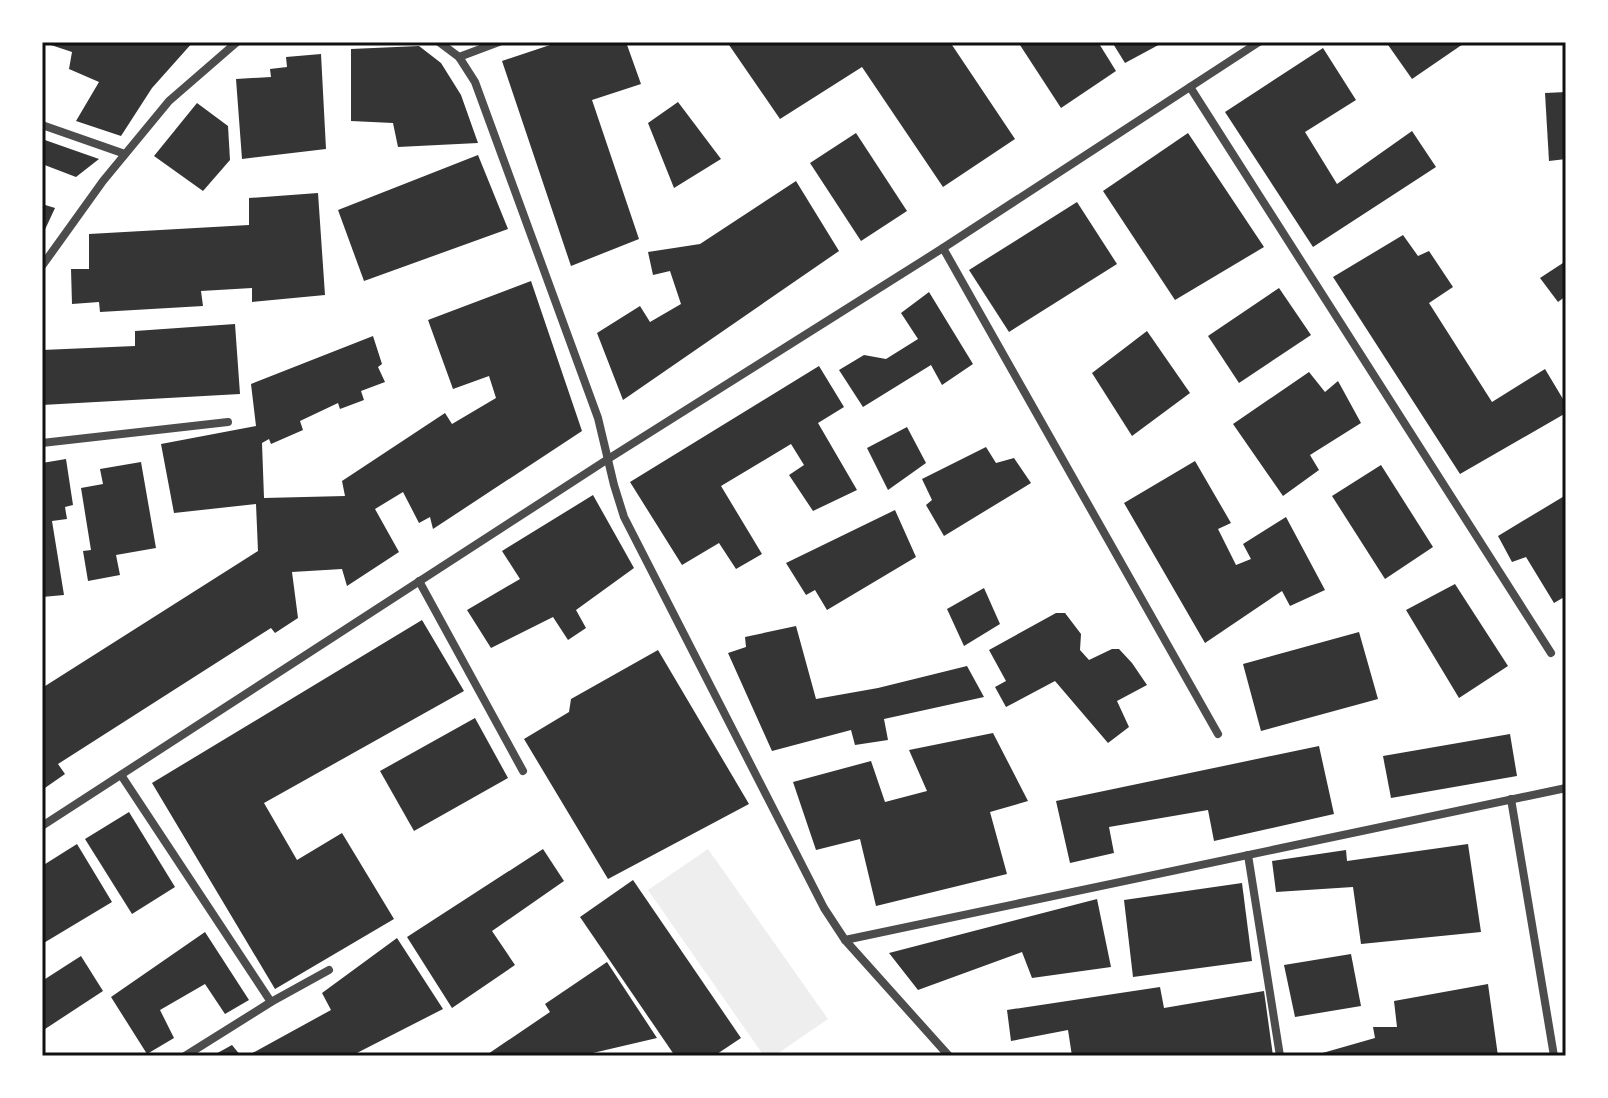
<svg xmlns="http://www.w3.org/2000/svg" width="1608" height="1098" viewBox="0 0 1608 1098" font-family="'Public Sans',sans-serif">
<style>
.green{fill:#eee}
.building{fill:#353535}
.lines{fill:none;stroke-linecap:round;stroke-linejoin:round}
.minor{stroke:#4c4c4c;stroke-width:8}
.neatline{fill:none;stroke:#111;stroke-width:3}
</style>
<rect width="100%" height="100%" fill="#fff"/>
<path class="green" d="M708,849L828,1019L774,1056H764L648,890Z"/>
<g class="building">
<path d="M42,42H193L152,88L121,136L76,121L99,82L69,69L72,52Z"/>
<path d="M559,42H626L641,84L592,100L639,239L571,266L502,61Z"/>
<path d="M727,42H950L1015,139L943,187L862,67L780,119Z"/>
<path d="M1018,42H1098L1116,71L1061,108Z"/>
<path d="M1112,42H1164L1125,63Z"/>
<path d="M1386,42H1466L1412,79Z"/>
<path d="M419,46L441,63L461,95L478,143L398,147L393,123L351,121V49Z"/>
<path d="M1323,48L1356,100L1305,132L1337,184L1412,131L1436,167L1313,247L1225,112Z"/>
<path d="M321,54L326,149L242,159L236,79L271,77L270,69L287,67L286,57Z"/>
<path d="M1566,92V159L1549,161L1545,93Z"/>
<path d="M678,102L721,159L674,188L648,123Z"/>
<path d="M197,103L228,126L230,160L203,191L154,156Z"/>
<path d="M856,133L907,211L861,241L810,163Z"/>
<path d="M1188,133L1264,247L1175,300L1103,191Z"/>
<path d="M42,139L99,159L76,177L42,164Z"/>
<path d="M478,155L508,229L364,281L338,210Z"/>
<path d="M796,181L839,251L623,400L597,333L640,306L650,322L681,304L670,271L653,275L648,252L700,244Z"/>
<path d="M318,193L325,295L252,302V288L201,291L203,306L100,312L99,302L72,304L71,269H89V234L249,225V198Z"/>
<path d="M1077,202L1117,264L1009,332L969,270Z"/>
<path d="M42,204L55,208L42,236Z"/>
<path d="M1403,235L1418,256L1429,251L1453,287L1429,303L1492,402L1545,369L1566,404V413L1460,474L1333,277Z"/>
<path d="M1566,261V296L1558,302L1540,278Z"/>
<path d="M531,281L582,431L433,529L430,517L419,523L403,492L375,509L399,552L347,586L342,569L292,572L298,618L275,633L271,628L58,764L65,774L42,790V688L258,551L256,504L174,513L161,444L256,426L251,384L373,336L382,364L378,367L385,382L361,391L364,400L340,409L338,403L300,421L303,430L271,444L269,439L262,443L264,498L345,496L342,481L445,413L452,424L496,398L489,376L453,389L428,320Z"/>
<path d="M1279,288L1311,335L1239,383L1208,336Z"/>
<path d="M929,292L973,364L942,385L931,365L863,407L839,370L864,355L886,359L918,339L901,313Z"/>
<path d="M235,324L240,394L42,405V350L135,346V331Z"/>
<path d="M1147,331L1190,393L1132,436L1092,373Z"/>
<path d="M819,366L844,407L818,423L857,490L813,511L789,475L804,465L791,444L721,486L762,554L736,569L719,543L682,565L630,482Z"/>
<path d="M1309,372L1325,392L1338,381L1361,423L1310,455L1319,470L1283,496L1233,424Z"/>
<path d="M907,427L926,463L888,490L867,448Z"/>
<path d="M986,447L996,463L1014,458L1031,483L944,536L926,505L932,500L922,479Z"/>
<path d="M66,459L73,505L65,507L67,519L52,521L64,595L42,597V463Z"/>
<path d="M1195,461L1231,523L1218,529L1236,565L1251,559L1243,544L1286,517L1325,590L1290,606L1282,591L1205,643L1124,503Z"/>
<path d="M141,462L156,548L116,555L120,575L88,581L83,551L91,550L81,488L103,484L100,469Z"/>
<path d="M1381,465L1433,547L1385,579L1332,496Z"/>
<path d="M593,495L634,568L576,610L586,628L568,640L553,617L491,648L467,610L520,579L502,551Z"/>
<path d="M1566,495V596L1554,603L1526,557L1512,562L1498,536Z"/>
<path d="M895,510L916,557L827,610L815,590L806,595L786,563Z"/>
<path d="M1455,584L1508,666L1459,698L1406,610Z"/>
<path d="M984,588L1000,624L964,646L947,609Z"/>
<path d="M1056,613H1065L1081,634L1080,650L1089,660L1112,649H1119L1132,663L1147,685L1117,701L1129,727L1108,743L1055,681L1006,707L995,687L1006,681L989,650Z"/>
<path d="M422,620L464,691L264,803L297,860L342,833L394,919L275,989L152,783Z"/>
<path d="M796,626L816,699L878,688L967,666L984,697L884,719L888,740L855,745L851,730L772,751L728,653L746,647L745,637Z"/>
<path d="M1359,632L1378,699L1261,731L1243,664Z"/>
<path d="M658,650L749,804L608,879L524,739L569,712L571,699Z"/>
<path d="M475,718L508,778L414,831L380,771Z"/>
<path d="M993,733L1028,801L990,812L1007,874L876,906L860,839L816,850L793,782L871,761L885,802L927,791L909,750Z"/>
<path d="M1510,734L1517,776L1391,798L1383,756Z"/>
<path d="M1319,746L1334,814L1214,841L1208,810L1109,827L1114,853L1070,863L1056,801Z"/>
<path d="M129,812L175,887L132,914L85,839Z"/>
<path d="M77,844L112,902L42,944V866Z"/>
<path d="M1468,844L1481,932L1361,944L1353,887L1276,892L1272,861L1346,850L1347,861Z"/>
<path d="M543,849L564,881L492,931L515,965L452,1008L407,937Z"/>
<path d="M633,880L741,1038L714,1056H675L580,917Z"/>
<path d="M1242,883L1252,961L1133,977L1124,900Z"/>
<path d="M1097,899L1111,967L1032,978L1022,952L918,990L889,953Z"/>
<path d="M205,932L249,1000L225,1014L205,984L160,1010L174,1038L147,1054L111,997Z"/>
<path d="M397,938L443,1009L351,1056H247L331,1010L322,993Z"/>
<path d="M1351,954L1361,1006L1295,1017L1284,965Z"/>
<path d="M81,956L103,991L42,1031V981Z"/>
<path d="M607,962L657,1038L580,1056H485L550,1012L545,1004Z"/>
<path d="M1488,984L1498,1056H1312L1375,1038L1373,1027H1397L1394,1001Z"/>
<path d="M1160,987L1164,1008L1264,991L1273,1056H1072L1068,1030L1011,1041L1007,1010Z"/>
<path d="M232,1045L241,1056H212Z"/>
</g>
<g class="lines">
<g class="minor">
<path d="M439,42L459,57L475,82L598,418L614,485L624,517L824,908L845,940L949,1056"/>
<path d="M459,57L499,42"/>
<path d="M1190,87L1551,653"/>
<path d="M42,125L125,154"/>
<path d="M943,248L1218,734"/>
<path d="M42,266L103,181L169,101L237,42"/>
<path d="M42,443L228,422"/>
<path d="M419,581L523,771"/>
<path d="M121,775L271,1002L185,1056"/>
<path d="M1511,799L1554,1056"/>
<path d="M42,826L608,459L943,248L1259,42"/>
<path d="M1248,855L1280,1056"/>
<path d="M845,940L1566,788"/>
<path d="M271,1002L329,970"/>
</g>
</g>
<rect width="1608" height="1098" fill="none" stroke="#ffffff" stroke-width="88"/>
<rect x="44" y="44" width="1520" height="1010" class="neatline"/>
</svg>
